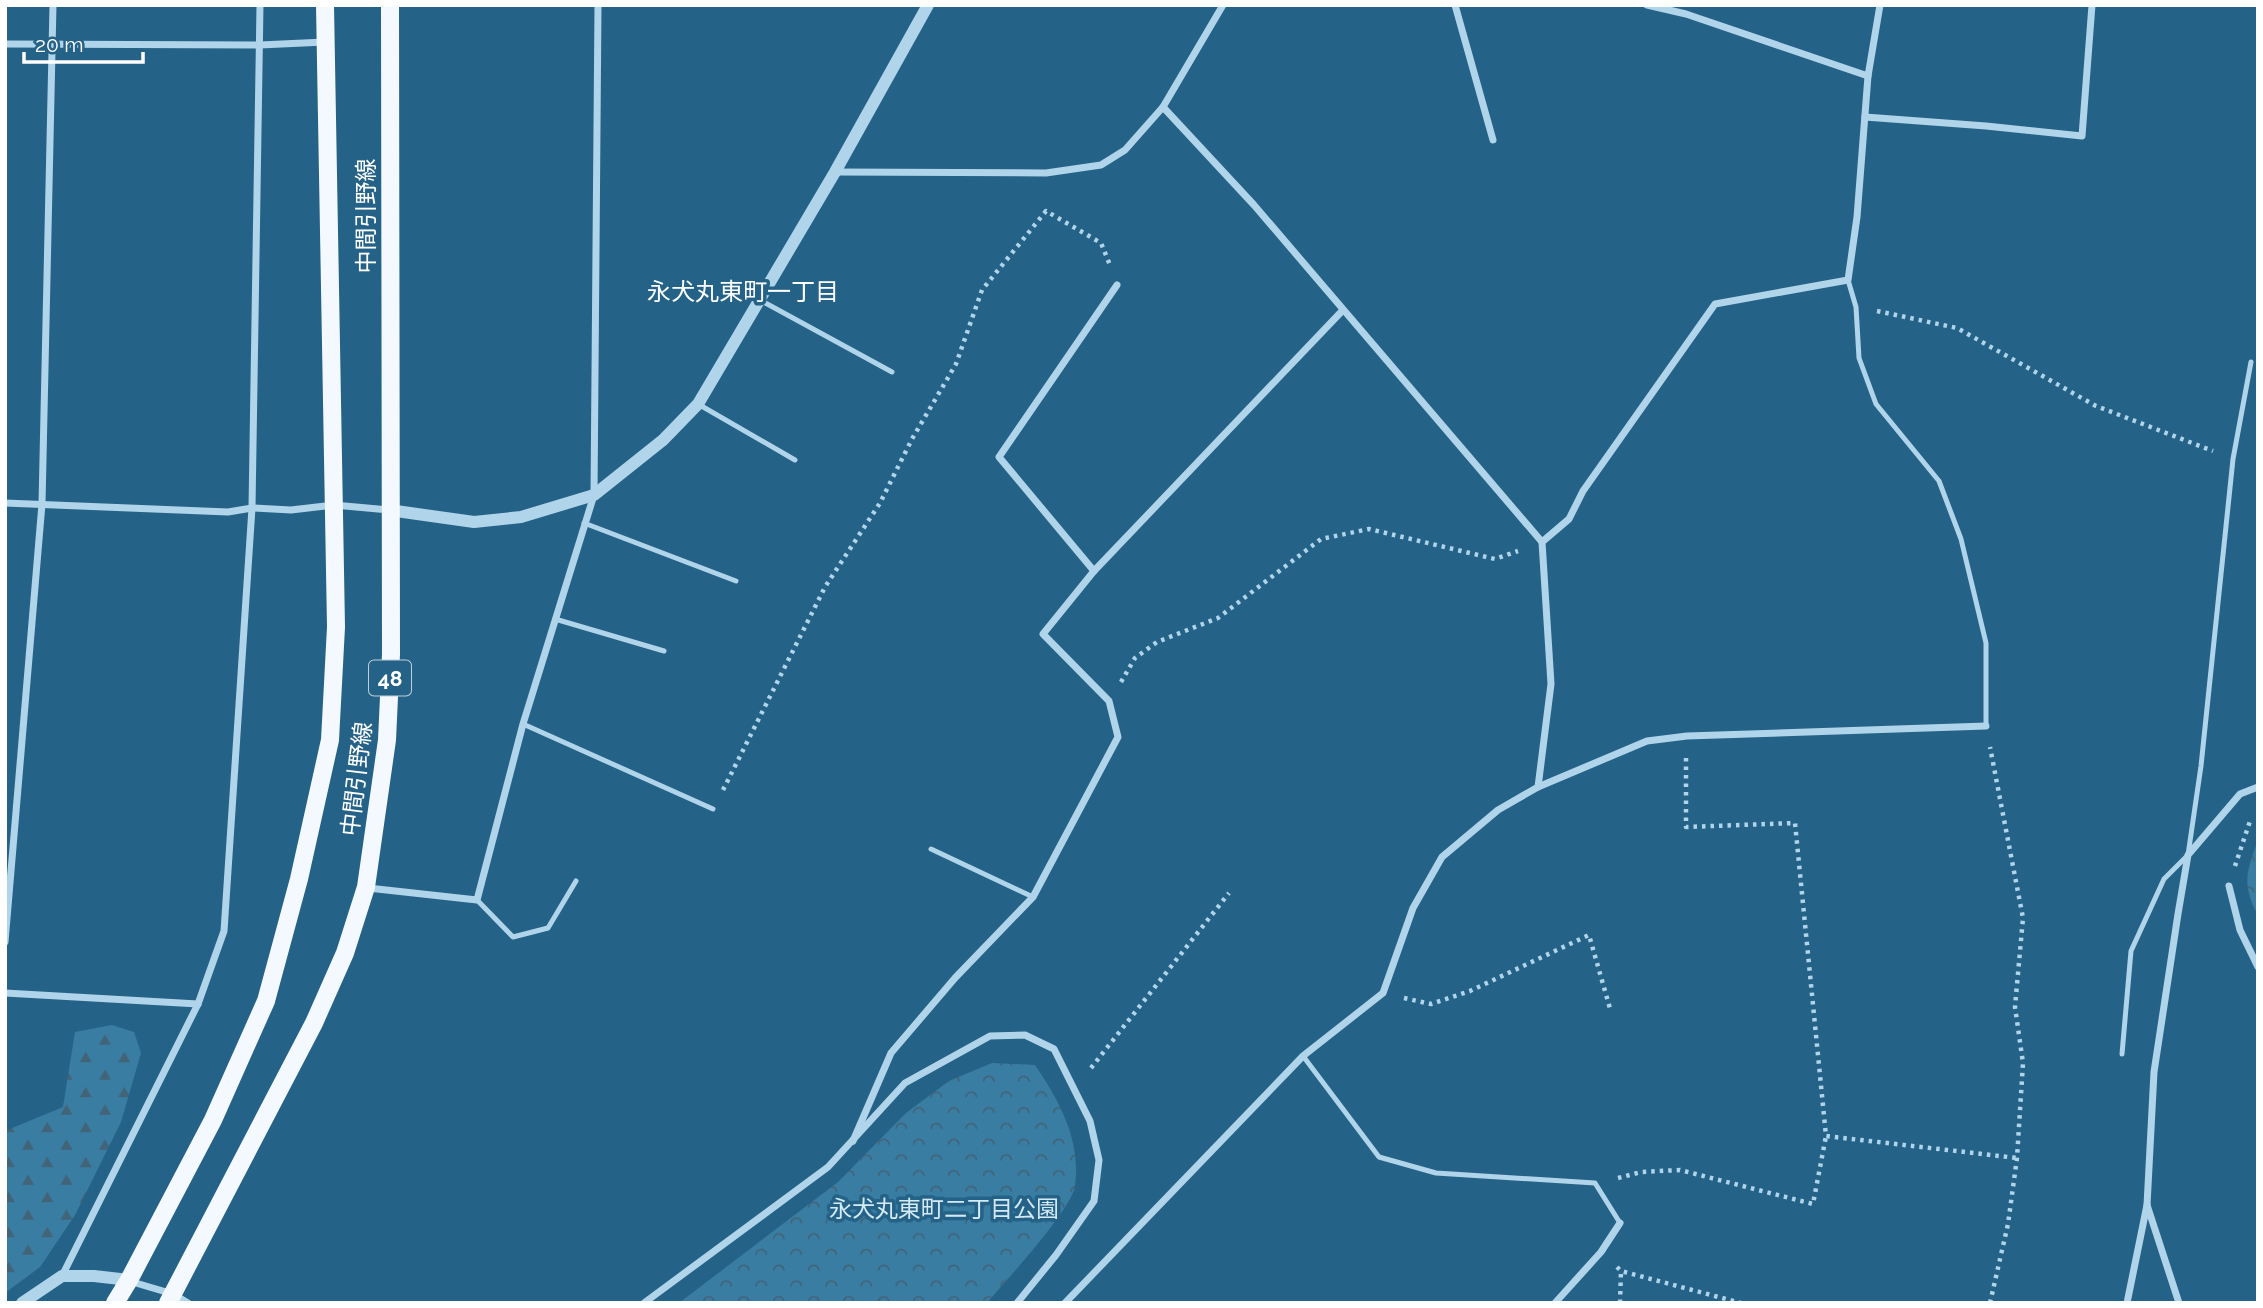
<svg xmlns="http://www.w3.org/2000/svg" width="2263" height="1308" viewBox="0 0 2263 1308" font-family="Raleway,'Noto Sans JP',sans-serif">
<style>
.forest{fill:url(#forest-firs)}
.park{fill:url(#park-crowns)}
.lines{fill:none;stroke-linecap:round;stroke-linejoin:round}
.path{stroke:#b0d4e9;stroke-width:4.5;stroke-dasharray:3.5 5;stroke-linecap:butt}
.service{stroke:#b0d4e9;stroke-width:5}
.minor{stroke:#b0d4e9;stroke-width:7}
.tertiary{stroke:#b0d4e9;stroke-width:12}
.primary{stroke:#f3f9fe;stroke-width:18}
.labels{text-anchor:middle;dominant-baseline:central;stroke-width:7;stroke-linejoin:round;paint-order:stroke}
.shield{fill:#256287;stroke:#bed0db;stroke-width:2}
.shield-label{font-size:21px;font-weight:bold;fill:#fff}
.street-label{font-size:23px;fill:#fff;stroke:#256287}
.park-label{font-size:23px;fill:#d4eaf7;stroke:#256287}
.neighbourhood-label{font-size:24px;fill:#fff;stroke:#256287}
</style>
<defs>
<pattern id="forest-firs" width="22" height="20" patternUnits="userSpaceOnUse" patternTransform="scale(1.75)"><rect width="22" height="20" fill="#397da3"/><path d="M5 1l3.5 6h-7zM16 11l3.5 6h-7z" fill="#426478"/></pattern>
<pattern id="park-crowns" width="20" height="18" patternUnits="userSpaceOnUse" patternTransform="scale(1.75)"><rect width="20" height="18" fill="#397da3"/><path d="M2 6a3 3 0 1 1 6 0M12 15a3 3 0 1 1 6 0" fill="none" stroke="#426478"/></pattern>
</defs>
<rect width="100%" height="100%" fill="#256287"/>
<path class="forest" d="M112,1025L134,1032L141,1053L121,1122L75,1215L40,1267L5,1293V1131L63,1107L75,1032Z"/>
<g class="park">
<path d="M2258,840V915C2241,884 2247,871 2258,840Z"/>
<path d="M992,1063L1035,1065C1060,1102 1081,1140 1075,1186C1071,1211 1006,1280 987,1303H679L838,1182L906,1113L949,1081Z"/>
</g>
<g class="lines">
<g class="path">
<path d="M1877,311L1957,328L2096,406L2213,451"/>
<path d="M1121,682L1135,658L1157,642L1218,618L1321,539L1369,529L1495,559L1518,551"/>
<path d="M1686,758V827L1795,823L1826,1136L2017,1158"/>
<path d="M723,790L825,587L880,503L912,439L956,364L982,290L1046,211L1101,243L1110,265"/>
<path d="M2235,866L2250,821"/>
<path d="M1404,998L1431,1004L1470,991L1589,935L1611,1012"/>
<path d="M1091,1068L1229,893"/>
<path d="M1618,1178L1641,1172L1680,1170L1813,1204L1826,1136"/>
<path d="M1617,1267L1621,1271L1741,1303"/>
<path d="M1620,1303L1621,1271"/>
<path d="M1990,1303L2008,1224L2017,1158L2023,1063L2015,1007L2023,918L1990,747"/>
</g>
<g class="service">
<path d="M1848,280L1856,307L1859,358L1876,404L1939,481L1961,539L1986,643V726"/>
<path d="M760,300L892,372"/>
<path d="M698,404L795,460"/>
<path d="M584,523L736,581"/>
<path d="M555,619L664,651"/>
<path d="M523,724L713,809"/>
<path d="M931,849L1033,897"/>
<path d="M477,900L513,937L548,928L576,881"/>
<path d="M2122,1054L2131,951L2164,879L2188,855L2201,766L2233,459L2251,362"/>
<path d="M1303,1056L1379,1157L1436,1173L1595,1183L1620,1223"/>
</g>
<g class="minor">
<path d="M1455,5L1493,140"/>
<path d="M1647,5L1686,14L1868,76"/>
<path d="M5,44L260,45L325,42"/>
<path d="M1163,107L1254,205L1542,542"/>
<path d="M1865,117L1986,126L2082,136L2092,5"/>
<path d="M835,172L1046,173L1101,165L1125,150L1163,107L1223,5"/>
<path d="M5,503L228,512L252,508L291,510L334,505L389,510"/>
<path d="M1094,571L999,457L1117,285"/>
<path d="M1538,787L1647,741L1687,736L1986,726"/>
<path d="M2229,886L2240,930L2258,967"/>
<path d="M368,888L477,900L523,724L594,495L598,5"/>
<path d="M5,942L42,504L53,5"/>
<path d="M5,993L198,1004"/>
<path d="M853,1141L891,1053L955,978L1033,897L1118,737L1109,701L1043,634L1094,571L1343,310"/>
<path d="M62,1276L198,1004L224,931L252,508L260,5"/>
<path d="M129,1281L173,1294L188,1303"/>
<path d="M644,1303L828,1167L905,1083L990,1036L1025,1035L1054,1049L1090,1121L1099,1160L1094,1201L1056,1255L1017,1303"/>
<path d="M1065,1303L1303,1056L1383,993L1413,908L1442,857L1498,810L1538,787L1551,684L1542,542L1569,519L1583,491L1715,304L1848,280L1857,217L1868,76L1880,5"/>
<path d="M1555,1303L1601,1252L1620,1223"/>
<path d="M2127,1303L2147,1205"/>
<path d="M2179,1303L2147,1205L2154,1072L2178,914L2188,855L2240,794L2258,787"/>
</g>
<g class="tertiary">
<path d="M389,510L474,522L521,517L594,495L663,440L698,404L835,172L928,5"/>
<path d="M22,1303L62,1276H94L129,1280"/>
</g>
<g class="primary">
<path d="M115,1303L129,1280L213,1120L266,1001L299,879L330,740L336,627L325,5"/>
<path d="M168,1303L314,1023L345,953L366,887L387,740L391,654L390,5"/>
</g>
</g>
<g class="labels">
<rect class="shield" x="369" y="660.5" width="42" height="35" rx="5"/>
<g class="shield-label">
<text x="390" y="678">48</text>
</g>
<g class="street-label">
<text transform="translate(365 216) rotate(-90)">中間引野線</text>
<text transform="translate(356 779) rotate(-83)">中間引野線</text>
</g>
<g class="park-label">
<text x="944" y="1208">永犬丸東町二丁目公園</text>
</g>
<g class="neighbourhood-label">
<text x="743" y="291">永犬丸東町一丁目</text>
</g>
</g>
<rect width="2263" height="1308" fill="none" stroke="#ffffff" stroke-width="14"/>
<path d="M24 52v10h119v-10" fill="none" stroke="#ffffff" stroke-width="3.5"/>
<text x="35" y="52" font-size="21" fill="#ffffff" stroke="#256287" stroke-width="5" paint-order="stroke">20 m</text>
</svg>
